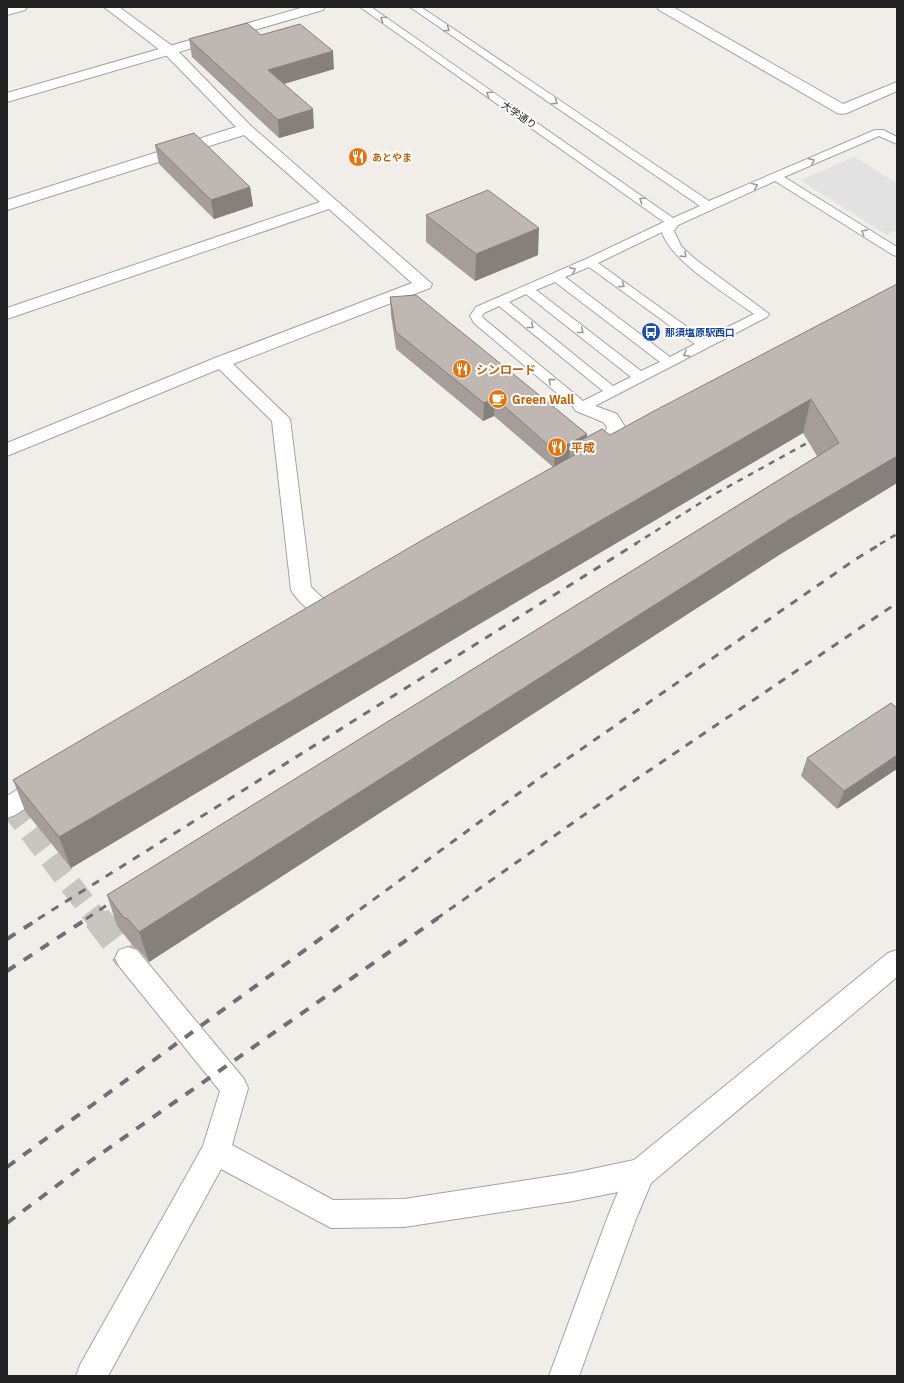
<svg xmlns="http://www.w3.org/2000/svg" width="904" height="1383" viewBox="0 0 904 1383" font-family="'IBM Plex Sans','Noto Sans JP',sans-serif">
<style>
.parking{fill:#e2e2e2}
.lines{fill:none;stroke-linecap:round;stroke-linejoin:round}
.minor-tunnel-far1{stroke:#c8c5c1;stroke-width:22;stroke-dasharray:22 11;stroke-linecap:butt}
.minor-tunnel{stroke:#c8c5c1;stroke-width:28;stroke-dasharray:28 14;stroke-linecap:butt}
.service-casing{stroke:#a3a3a3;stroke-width:2}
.minor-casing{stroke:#a3a3a3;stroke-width:2}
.tertiary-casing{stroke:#a3a3a3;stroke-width:2}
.service{fill:#fff;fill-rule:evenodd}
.minor{fill:#fff;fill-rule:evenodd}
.tertiary{fill:#fff;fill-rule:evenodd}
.rail-far2{stroke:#707070;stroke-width:2.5;stroke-dasharray:6 6;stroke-linecap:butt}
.rail-far1{stroke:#707070;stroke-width:3;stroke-dasharray:8 8;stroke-linecap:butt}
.rail{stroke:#707070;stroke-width:4;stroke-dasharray:10 10;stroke-linecap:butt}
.wall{fill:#a49d99}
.shaded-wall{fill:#86807d}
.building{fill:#bfb7b2;stroke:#86807d}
.oneway{stroke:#9c9c9c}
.labels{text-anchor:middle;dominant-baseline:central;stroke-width:4;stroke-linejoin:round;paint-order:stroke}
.far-street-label{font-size:10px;fill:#222;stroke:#fff}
.far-food-label{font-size:10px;font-weight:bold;fill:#c56008;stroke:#fff;text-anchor:start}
.far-transit-label{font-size:10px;font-weight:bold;fill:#164399;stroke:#fff;text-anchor:start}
.food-label{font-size:12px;font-weight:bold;fill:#c56008;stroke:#fff;text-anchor:start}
</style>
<rect width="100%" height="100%" fill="#f1eee9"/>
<path class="parking" d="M854,157L897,183V230L887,235L800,180Z"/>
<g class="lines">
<path class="minor-tunnel-far1" d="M10,806L97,919"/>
<path class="minor-tunnel" d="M97,918L128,958"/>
<g class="service-casing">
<path id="service" d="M360,7H371L673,218L700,206L410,7H421L709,201L875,130H883L897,137V144L879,136L784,177L897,247V256L893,255L775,181L678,225L674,231L681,246L695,259L769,314L767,317L587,410L582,411L577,410L474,323L470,316L476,307L586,259L664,222ZM662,232C670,261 730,296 754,314L704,339L598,263ZM589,267L695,344L670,357L565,277ZM555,282L660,362L641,371L536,290ZM526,294L631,377L613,386L509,302ZM499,306L603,391L583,401L483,318L482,316L484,313Z"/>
</g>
<g class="minor-casing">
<g id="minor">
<path d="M7,7H27L25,10L7,15Z"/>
<path d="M104,7H119L175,48L251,126L432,284L430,288L233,364L290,419L311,587L330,605L333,610L330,615C327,616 324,618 321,617C312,615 295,598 291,590L272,421L219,369L7,456V443L215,358L412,283L329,209L7,319V308L320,202L244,135L7,210V200L236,127L165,54Z"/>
<path d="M657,7H673L843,104L897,82V91L847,113L842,114L837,113L659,10Z"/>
<path d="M582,401L617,414L625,427L614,454C605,459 600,462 590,459L588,455L590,451L599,446L607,427L603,422L576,411L573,407L576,403Z"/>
<path d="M45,775L53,777L57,784L53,791L15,815L7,818V796L37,777Z"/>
<path d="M128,947L137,950L244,1079L248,1088L232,1145L333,1200L404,1199L573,1173L634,1160L888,953L897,950V977L651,1183L636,1219L579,1376H549L608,1216L618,1192L573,1201L404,1227L331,1228L221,1169L108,1376H76L80,1365L203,1146L220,1091L119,966L115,958L119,950Z"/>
</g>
</g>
<g class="tertiary-casing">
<path id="tertiary" d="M304,7H325L323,10L7,102V93Z"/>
</g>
<use href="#service" class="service"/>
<use href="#minor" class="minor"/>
<use href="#tertiary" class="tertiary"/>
<g class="rail-far2">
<path d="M635,544L713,495L818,437"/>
<path d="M880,544L897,534"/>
</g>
<g class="rail-far1">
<path d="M38,919L637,543"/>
<path d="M86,919L119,897"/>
<path d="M347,919L541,777L856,559L882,543"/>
<path d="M436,919L604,801L897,603"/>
</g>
<g class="rail">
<path d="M7,939L40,918"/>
<path d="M7,971L88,918"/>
<path d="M7,1167L349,918"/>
<path d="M7,1223L79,1169L438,918"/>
</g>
</g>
<g class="wall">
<path d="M261,35L334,69L284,84L314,128L279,138L192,57L189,39Z"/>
<path d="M155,145L250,187L253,206L214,219L159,164Z"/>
<path d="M426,215L538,255L475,281L426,242Z"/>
<path d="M897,284V483L779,555L149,962L138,949L134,947L117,926L107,895L817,456L803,433L481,623L71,868L25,811L13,780L553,467L494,416L483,421L396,349L391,315L390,297L587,434L586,438L610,435Z"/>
<path d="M891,703L837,809L801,776L807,758Z"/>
</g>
<g class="shaded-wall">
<path d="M333,51L334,69L270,88L268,70Z"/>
<path d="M313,109L314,128L279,138L278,120Z"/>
<path d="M250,187L253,206L214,219L211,200Z"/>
<path d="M539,228L538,255L475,281L476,254Z"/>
<path d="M495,398L494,416L483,421L484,403Z"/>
<path d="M811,399L803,433L481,623L71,868L59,837L482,589Z"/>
<path d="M587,434L585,452L578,453L570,446L569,460L554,468L555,451Z"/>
<path d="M897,456V483L779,555L149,962L139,932L787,521Z"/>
<path d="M897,755V769L837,809L844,791Z"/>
</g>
<g class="building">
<path d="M247,23L261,35L300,24L333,51L268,70L313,109L278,120L189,39Z"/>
<path d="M194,133L250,187L211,200L155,145Z"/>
<path d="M488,190L539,228L476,254L426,215Z"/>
<path d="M897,284V456L787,521L139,932L128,919L123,917L107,895L839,443L811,399L482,589L59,837L13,780L424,539L578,453L570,446L602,429L610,435L654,411Z"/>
<path d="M416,295L587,434L555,451L495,398L484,403L396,332L390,297Z"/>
<path d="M891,703L897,708V755L844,791L807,758Z"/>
</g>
<defs><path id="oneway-chevron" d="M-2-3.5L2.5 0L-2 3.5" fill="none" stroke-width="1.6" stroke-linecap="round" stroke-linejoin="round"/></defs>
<g class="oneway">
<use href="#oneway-chevron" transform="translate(383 19) rotate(-145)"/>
<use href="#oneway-chevron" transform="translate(447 29) rotate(34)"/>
<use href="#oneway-chevron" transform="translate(489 94) rotate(-145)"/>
<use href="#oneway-chevron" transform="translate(555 102) rotate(34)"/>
<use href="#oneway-chevron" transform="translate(812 161) rotate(-24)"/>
<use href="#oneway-chevron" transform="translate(755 186) rotate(-23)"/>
<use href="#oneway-chevron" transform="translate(642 200) rotate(-145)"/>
<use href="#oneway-chevron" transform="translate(864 232) rotate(-148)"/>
<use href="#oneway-chevron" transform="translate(684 255) rotate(44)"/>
<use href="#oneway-chevron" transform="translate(573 270) rotate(-24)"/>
<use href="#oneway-chevron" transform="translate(622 285) rotate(36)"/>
<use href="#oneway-chevron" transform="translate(531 326) rotate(39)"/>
<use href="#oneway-chevron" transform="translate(581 331) rotate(38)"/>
<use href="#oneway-chevron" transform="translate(686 354) rotate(153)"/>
<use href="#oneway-chevron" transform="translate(551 381) rotate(-140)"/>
</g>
<defs>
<g id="restaurant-disc" transform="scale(1)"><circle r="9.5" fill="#e8710a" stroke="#fff"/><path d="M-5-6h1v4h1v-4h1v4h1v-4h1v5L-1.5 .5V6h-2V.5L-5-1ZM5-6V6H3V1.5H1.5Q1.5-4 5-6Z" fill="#fff"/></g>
<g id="bus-disc" transform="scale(1)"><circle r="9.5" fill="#1a4fb4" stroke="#fff"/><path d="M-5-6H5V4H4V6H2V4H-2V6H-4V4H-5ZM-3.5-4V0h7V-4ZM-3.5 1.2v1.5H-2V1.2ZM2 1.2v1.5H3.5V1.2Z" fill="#fff"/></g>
<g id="cafe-disc" transform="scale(1)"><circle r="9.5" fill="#e8710a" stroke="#fff"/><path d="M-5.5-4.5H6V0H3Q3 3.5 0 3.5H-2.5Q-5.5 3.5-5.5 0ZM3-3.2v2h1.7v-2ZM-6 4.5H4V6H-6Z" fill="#fff"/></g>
</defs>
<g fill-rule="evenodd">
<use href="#restaurant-disc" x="358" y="157"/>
<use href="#bus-disc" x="651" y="332"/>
<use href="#restaurant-disc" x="462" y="369"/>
<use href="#cafe-disc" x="498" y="399"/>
<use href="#restaurant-disc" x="557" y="447"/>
</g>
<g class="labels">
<g class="far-street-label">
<text transform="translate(519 115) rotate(35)">大学通り</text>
</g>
<g class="far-food-label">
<text x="372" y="157">あとやま</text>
</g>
<g class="far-transit-label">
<text x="665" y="332">那須塩原駅西口</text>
</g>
<g class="food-label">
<text x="476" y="369">シンロード</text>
<text x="512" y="399">Green Wall</text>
<text x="571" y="447">平成</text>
</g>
</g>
<rect width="904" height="1383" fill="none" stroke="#222222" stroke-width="16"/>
</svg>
